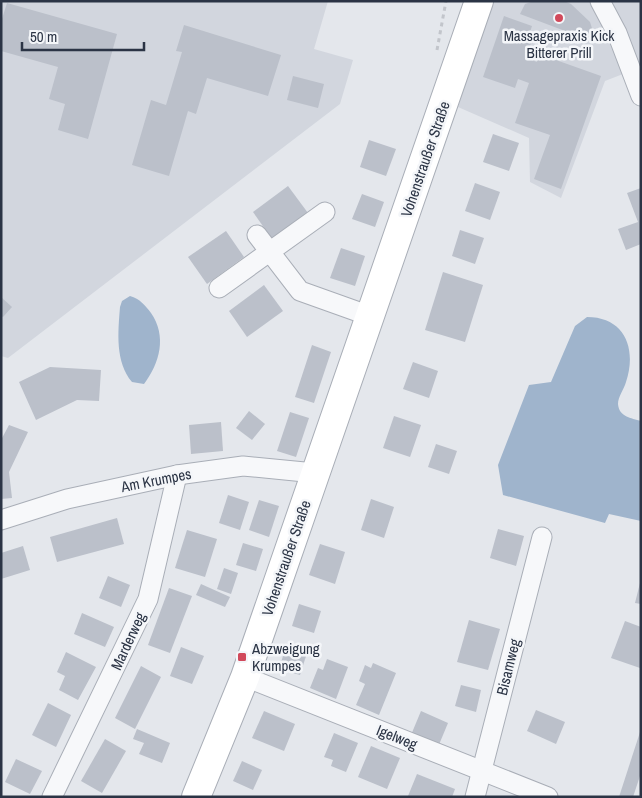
<svg xmlns="http://www.w3.org/2000/svg" width="642" height="798" viewBox="0 0 642 798" font-family="'Archivo Narrow',sans-serif">
<style>
.built{fill:#d2d6de}
.water{fill:#9fb4cc}
.building{fill:#bbc0ca}
.lines{fill:none;stroke-linecap:round;stroke-linejoin:round}
.minor-casing{stroke:#a9aeb7;stroke-width:21}
.secondary-casing{stroke:#a9aeb7;stroke-width:30}
.path{stroke:#c2c5cb;stroke-width:3;stroke-dasharray:4 4;stroke-linecap:butt}
.minor{stroke:#f7f8fa;stroke-width:19}
.secondary{stroke:#fff;stroke-width:28}
.poi-dot{fill:#d1495b;stroke:#f4f6f9;stroke-width:2}
.labels{text-anchor:middle;dominant-baseline:central;stroke-width:5;stroke-linejoin:round;paint-order:stroke}
.poi-label{font-size:15px;fill:#2b3445;stroke:#f4f6f9}
.street-label{font-size:15px;fill:#2b3445;stroke:#f4f6f9}
</style>
<rect width="100%" height="100%" fill="#e4e7ec"/>
<g class="built">
<path d="M1,1H328L314,49L353,60L340,104L8,358L1,356Z"/>
<path d="M491,1H641V67L605,81L561,198L530,182L529,138L458,107Z"/>
</g>
<g class="water">
<path d="M130,296C140,299 145,305 151,313C167,336 160,363 144,384L132,382C115,362 118,332 120,307L122,301Z"/>
<path d="M587,317C625,317 637,349 626,382C624,389 618,397 618,404C619,417 631,418 641,421V521L609,514L605,523L503,495L498,465L529,385L551,382L575,326Z"/>
</g>
<g class="building">
<path d="M534,1H564L571,4L590,22L594,35L589,40L520,14L525,4Z"/>
<path d="M7,3L117,34L88,139L58,130L65,104L49,99L58,67L1,51V22Z"/>
<path d="M504,16L532,26L529,35L533,37L526,58L537,62L539,54L601,76L561,189L534,179L550,135L515,123L529,83L518,79L515,88L483,77Z"/>
<path d="M184,25L281,55L268,96L207,78L196,114L188,111L169,176L132,165L151,100L166,105L182,52L176,51Z"/>
<path d="M293,76L324,84L318,108L287,100Z"/>
<path d="M493,134L519,143L509,171L483,162Z"/>
<path d="M369,140L396,149L386,176L360,167Z"/>
<path d="M475,183L500,192L490,220L465,211Z"/>
<path d="M288,186L308,213L272,239L253,212Z"/>
<path d="M641,188V244L626,250L618,229L638,222L627,193Z"/>
<path d="M362,194L384,202L375,227L352,219Z"/>
<path d="M460,230L484,238L475,264L452,256Z"/>
<path d="M226,231L244,257L207,284L188,257Z"/>
<path d="M341,248L365,256L355,286L330,278Z"/>
<path d="M443,272L483,285L465,342L425,330Z"/>
<path d="M264,285L283,311L247,337L229,311Z"/>
<path d="M1,297L12,307L3,317L1,316Z"/>
<path d="M312,345L331,352L314,403L295,397Z"/>
<path d="M413,362L438,371L429,398L403,389Z"/>
<path d="M50,367L101,370L99,401L77,400L36,420L19,382Z"/>
<path d="M249,411L265,424L252,440L236,428Z"/>
<path d="M290,412L309,418L296,457L277,451Z"/>
<path d="M394,416L421,425L410,457L383,448Z"/>
<path d="M221,422L223,451L191,454L189,425Z"/>
<path d="M9,425L28,432L9,472L12,498L1,499V440Z"/>
<path d="M436,444L457,451L449,474L428,467Z"/>
<path d="M228,495L249,502L240,530L219,523Z"/>
<path d="M371,499L394,507L384,538L361,530Z"/>
<path d="M259,500L279,506L269,537L249,530Z"/>
<path d="M117,518L124,544L57,562L50,537Z"/>
<path d="M498,529L524,536L516,566L490,558Z"/>
<path d="M187,530L217,539L205,577L175,568Z"/>
<path d="M243,543L263,549L256,571L236,565Z"/>
<path d="M320,544L345,552L335,584L309,575Z"/>
<path d="M23,546L30,570L1,579V553Z"/>
<path d="M224,568L238,573L231,594L217,589Z"/>
<path d="M108,576L130,585L121,607L99,598Z"/>
<path d="M640,583H641V604L635,603Z"/>
<path d="M201,584L230,597L225,607L196,595Z"/>
<path d="M169,588L192,596L170,653L148,645Z"/>
<path d="M299,604L321,611L314,633L292,626Z"/>
<path d="M82,613L114,627L105,647L74,634Z"/>
<path d="M469,620L500,629L488,670L457,662Z"/>
<path d="M625,621L641,627L640,668L611,658Z"/>
<path d="M286,646L307,653L300,675L279,669Z"/>
<path d="M181,647L204,656L192,684L170,676Z"/>
<path d="M66,652L96,667L78,700L59,690L65,676L57,672Z"/>
<path d="M327,659L348,667L336,699L310,688L318,668L323,670Z"/>
<path d="M373,663L396,673L379,715L356,705L365,684L359,681L365,665L371,668Z"/>
<path d="M141,666L161,677L135,729L115,718Z"/>
<path d="M461,685L481,690L476,712L455,706Z"/>
<path d="M48,703L71,715L56,747L32,735Z"/>
<path d="M536,710L565,722L556,744L527,731Z"/>
<path d="M264,711L295,724L284,751L252,738Z"/>
<path d="M421,711L448,723L438,747L411,735Z"/>
<path d="M137,729L170,743L162,763L139,754L144,743L133,739Z"/>
<path d="M641,729V773L633,797H619Z"/>
<path d="M334,733L358,743L346,772L331,766L333,760L324,757Z"/>
<path d="M105,739L126,751L102,793L81,781Z"/>
<path d="M371,746L400,758L387,789L358,777Z"/>
<path d="M16,759L42,771L30,794L5,782Z"/>
<path d="M242,761L262,770L253,790L233,781Z"/>
<path d="M417,774L455,789L452,797L408,796Z"/>
</g>
<g class="lines">
<g class="minor-casing">
<g id="minor">
<path d="M600,1L617,33L641,96"/>
<path d="M257,235L300,291L370,316"/>
<path d="M219,288L325,212"/>
<path d="M1,520L67,499L177,475L243,466L315,473"/>
<path d="M245,677L548,797"/>
<path d="M52,797L148,599L177,475"/>
<path d="M475,797L542,537"/>
</g>
</g>
<g class="secondary-casing">
<path id="secondary" d="M196,797L245,677L479,1"/>
</g>
<path class="path" d="M437,50L446,1"/>
<use href="#minor" class="minor"/>
<use href="#secondary" class="secondary"/>
</g>
<g class="poi-dot">
<circle cx="559" cy="18" r="5"/>
<rect x="237" y="652" width="10" height="10" rx="2.5"/>
</g>
<g class="labels">
<g class="poi-label">
<text x="559" y="35">Massagepraxis Kick<tspan x="559" dy="17">Bitterer Prill</tspan></text>
<text x="252" y="648" text-anchor="start">Abzweigung<tspan x="252" dy="17">Krumpes</tspan></text>
</g>
<g class="street-label">
<text transform="translate(425 159) rotate(-71)">Vohenstraußer Straße</text>
<text transform="translate(156 480) rotate(-11)">Am Krumpes</text>
<text transform="translate(286 558) rotate(-71)">Vohenstraußer Straße</text>
<text transform="translate(128 641) rotate(-65)">Marderweg</text>
<text transform="translate(508 667) rotate(-76)">Bisamweg</text>
<text transform="translate(397 737) rotate(22)">Igelweg</text>
</g>
</g>
<rect width="642" height="798" fill="none" stroke="#2b3445" stroke-width="5"/>
<path d="M22 42v8h122v-8" fill="none" stroke="#2b3445" stroke-width="2.5"/>
<text x="30" y="42" font-size="15" fill="#2b3445" stroke="#f4f6f9" stroke-width="4" paint-order="stroke">50 m</text>
</svg>
